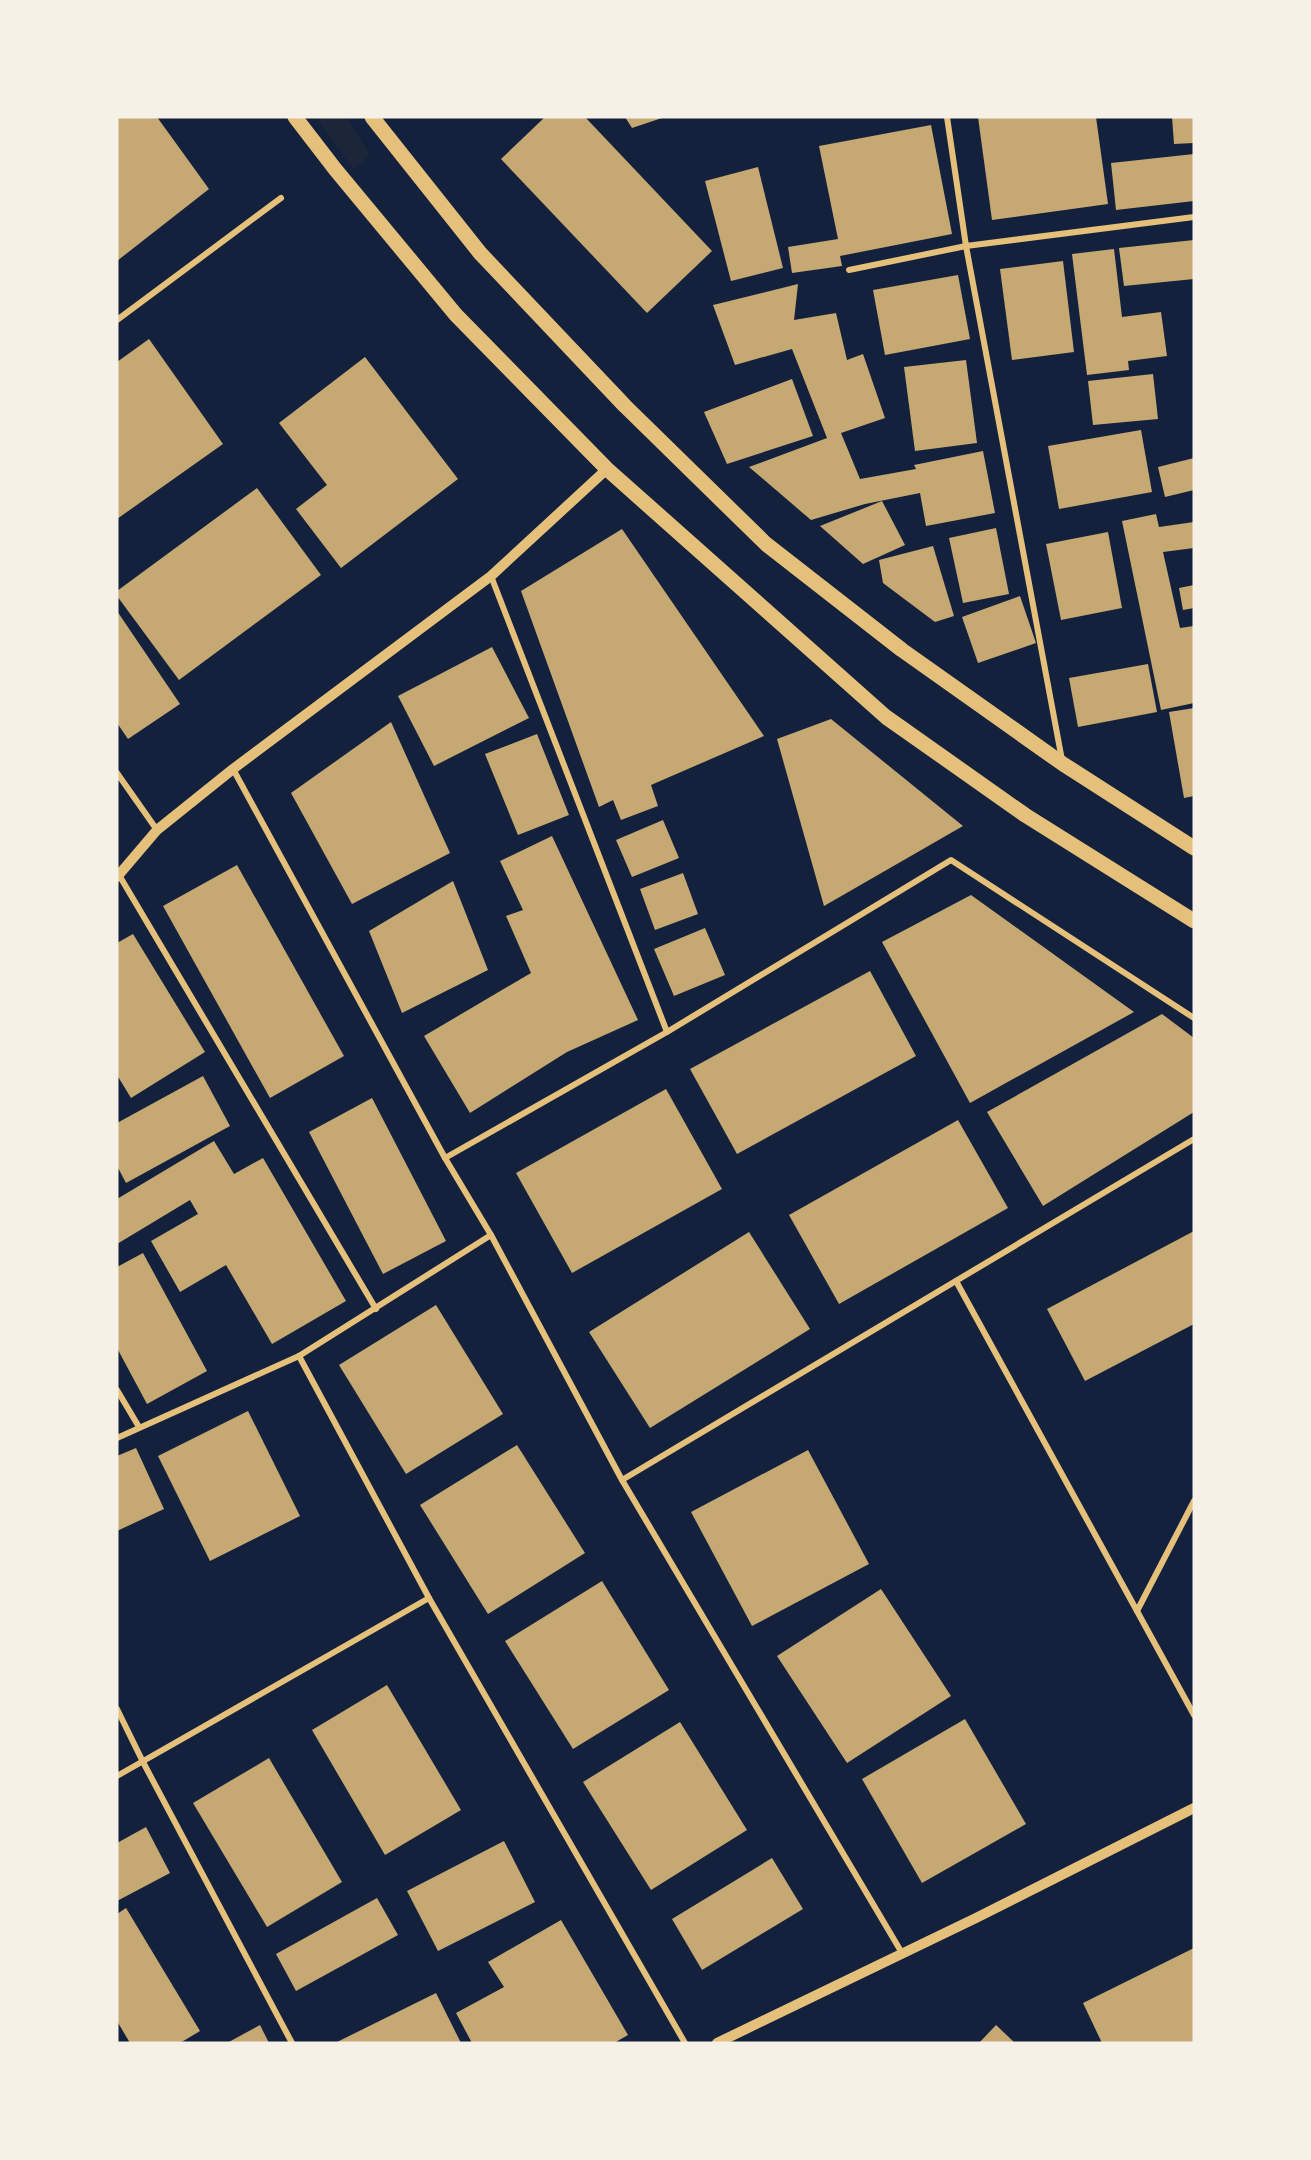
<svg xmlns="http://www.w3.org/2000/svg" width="1311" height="2160" viewBox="0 0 1311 2160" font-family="Jost,sans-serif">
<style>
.green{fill:#1d2539}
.building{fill:#c6a872}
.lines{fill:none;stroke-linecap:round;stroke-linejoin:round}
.minor{stroke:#e5c07b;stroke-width:6}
.tertiary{stroke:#e5c07b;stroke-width:10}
.primary{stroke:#e5c07b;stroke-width:15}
</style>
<rect width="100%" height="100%" fill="#14213d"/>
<path class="green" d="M316,117H346L370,155L354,170Z"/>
<g class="building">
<path d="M117,117H157L209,189L117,261Z"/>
<path d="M545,117H585L712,251L647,313L501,159Z"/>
<path d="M625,117H665L632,128Z"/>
<path d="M978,117H1096L1108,204L992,220Z"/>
<path d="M1172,117H1194V143L1174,144Z"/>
<path d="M931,125L952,234L840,256L842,266L792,273L788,247L838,239L819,146Z"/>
<path d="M1194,154V201L1116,210L1111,163Z"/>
<path d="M758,167L783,268L731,281L705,181Z"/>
<path d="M1194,240V279L1124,286L1119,248Z"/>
<path d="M1114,249L1122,317L1161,312L1167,356L1128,361L1129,370L1087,375L1072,254Z"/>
<path d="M1063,261L1074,352L1012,360L1000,269Z"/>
<path d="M958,275L970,339L885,355L873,290Z"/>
<path d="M798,284L794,320L836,313L847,360L863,354L885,418L841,433L860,479L916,469L914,465L983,451L995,513L926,526L920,493L865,504L811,520L749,467L827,438L792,349L735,365L713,305Z"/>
<path d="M149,339L223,444L117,519V362Z"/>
<path d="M365,357L458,479L341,568L296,509L327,485L279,423Z"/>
<path d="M966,360L977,443L915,451L904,367Z"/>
<path d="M1153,374L1158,419L1093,425L1088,381Z"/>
<path d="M792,379L813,436L727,464L704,412Z"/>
<path d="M1141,430L1152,492L1059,509L1048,446Z"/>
<path d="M1194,458V490L1165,497L1158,467Z"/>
<path d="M257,488L321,575L179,680L117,596V591Z"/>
<path d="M882,501L905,545L863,564L820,526Z"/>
<path d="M1156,514L1159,527L1194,522V548L1163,552L1180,628L1194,626V703L1161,710L1122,521Z"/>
<path d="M996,528L1009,594L963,603L949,538Z"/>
<path d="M622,529L764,736L651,785L658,806L621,820L613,800L599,807L521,591Z"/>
<path d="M1108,532L1122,608L1061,620L1046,544Z"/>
<path d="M933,546L954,616L935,622L883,583L879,560Z"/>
<path d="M1194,585V608L1183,610L1179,588Z"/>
<path d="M1020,596L1036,643L978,663L962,617Z"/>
<path d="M117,611L180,704L128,739L117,723Z"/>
<path d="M492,647L529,718L434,766L398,696Z"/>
<path d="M1148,664L1157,712L1078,727L1069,678Z"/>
<path d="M1194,708V796L1184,798L1169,712Z"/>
<path d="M831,719L963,826L824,906L777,739Z"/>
<path d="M391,722L450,853L352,904L291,793Z"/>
<path d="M537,734L569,815L518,835L485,754Z"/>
<path d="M663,820L679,858L632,877L616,840Z"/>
<path d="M552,836L638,1020L567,1052L470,1113L424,1036L531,973L506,916L523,910L500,861Z"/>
<path d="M237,865L344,1056L270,1098L163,906Z"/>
<path d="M683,873L698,914L655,930L640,889Z"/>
<path d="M453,881L488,970L402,1013L369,931Z"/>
<path d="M971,895L1134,1012L970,1103L882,942Z"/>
<path d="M705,928L725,975L674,996L654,949Z"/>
<path d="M133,934L205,1052L131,1098L117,1075V943Z"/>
<path d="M870,971L916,1056L737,1154L690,1069Z"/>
<path d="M1162,1014L1194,1038V1112L1043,1206L987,1112Z"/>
<path d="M203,1076L230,1126L126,1183L117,1166V1123Z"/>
<path d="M666,1089L722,1189L572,1273L516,1173Z"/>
<path d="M372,1098L446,1241L383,1274L309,1132Z"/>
<path d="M958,1120L1008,1208L839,1304L789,1215Z"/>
<path d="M214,1141L234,1174L263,1158L346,1301L272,1344L226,1265L180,1292L151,1241L198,1214L190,1200L117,1244V1199Z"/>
<path d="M1194,1231V1324L1085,1381L1047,1309Z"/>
<path d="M749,1232L810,1329L650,1428L589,1332Z"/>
<path d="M143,1253L207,1371L147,1404L117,1348V1267Z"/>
<path d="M436,1305L503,1414L406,1474L339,1365Z"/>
<path d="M248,1411L300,1516L210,1561L158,1456Z"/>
<path d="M517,1445L585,1553L488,1614L420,1505Z"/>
<path d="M136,1448L164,1509L117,1531V1456Z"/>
<path d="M808,1450L869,1564L752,1626L691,1512Z"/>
<path d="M602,1581L669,1690L573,1749L505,1641Z"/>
<path d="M881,1589L951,1696L847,1763L777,1656Z"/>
<path d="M387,1685L461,1810L385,1855L312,1730Z"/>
<path d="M965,1719L1026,1824L922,1883L862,1779Z"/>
<path d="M680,1722L747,1830L651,1890L583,1782Z"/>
<path d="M269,1758L342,1882L267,1927L193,1803Z"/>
<path d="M146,1827L170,1873L117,1901V1843Z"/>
<path d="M504,1841L535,1902L438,1951L407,1891Z"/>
<path d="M772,1858L803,1909L702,1970L672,1919Z"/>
<path d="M377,1898L398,1935L296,1991L276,1954Z"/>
<path d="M126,1908L200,2031L180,2043H130L117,2021V1914Z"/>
<path d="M561,1920L628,2035L614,2043H472L456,2013L504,1987L488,1962Z"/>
<path d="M1194,1948V2043H1102L1083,2003Z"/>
<path d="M436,1993L461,2043H335Z"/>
<path d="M260,2025L269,2043H227Z"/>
<path d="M996,2025L1015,2043H979Z"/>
</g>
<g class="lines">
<g class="minor">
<path d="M947,117L966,246L1062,760"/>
<path d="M849,270L966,246L1194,217"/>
<path d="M117,320L281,198"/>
<path d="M491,576L667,1032"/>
<path d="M233,769L445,1158L491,1235L622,1480L902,1953"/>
<path d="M117,773L157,830"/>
<path d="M119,875L376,1309"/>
<path d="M445,1158L667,1032L951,860L1194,1018"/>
<path d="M956,1281L1194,1715"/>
<path d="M299,1356L429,1598L685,2043"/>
<path d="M117,1390L139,1427"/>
<path d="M117,1438L299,1356L491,1235"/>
<path d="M622,1480L1194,1139"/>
<path d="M1137,1611L1194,1501"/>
<path d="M117,1709L143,1762L292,2043"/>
<path d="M117,1776L429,1598"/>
</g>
<g class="tertiary">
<path d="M117,877L157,830L233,769L491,576L607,469"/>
<path d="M717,2043L976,1918L1194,1808"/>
</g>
<g class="primary">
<path d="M295,117L335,169L456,315L607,469L886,717L1025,815L1194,921"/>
<path d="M372,117L480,253L625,406L766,544L902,650L1063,764L1194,848"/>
</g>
</g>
<rect width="1311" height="2160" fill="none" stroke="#f6f1e7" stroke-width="237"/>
</svg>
